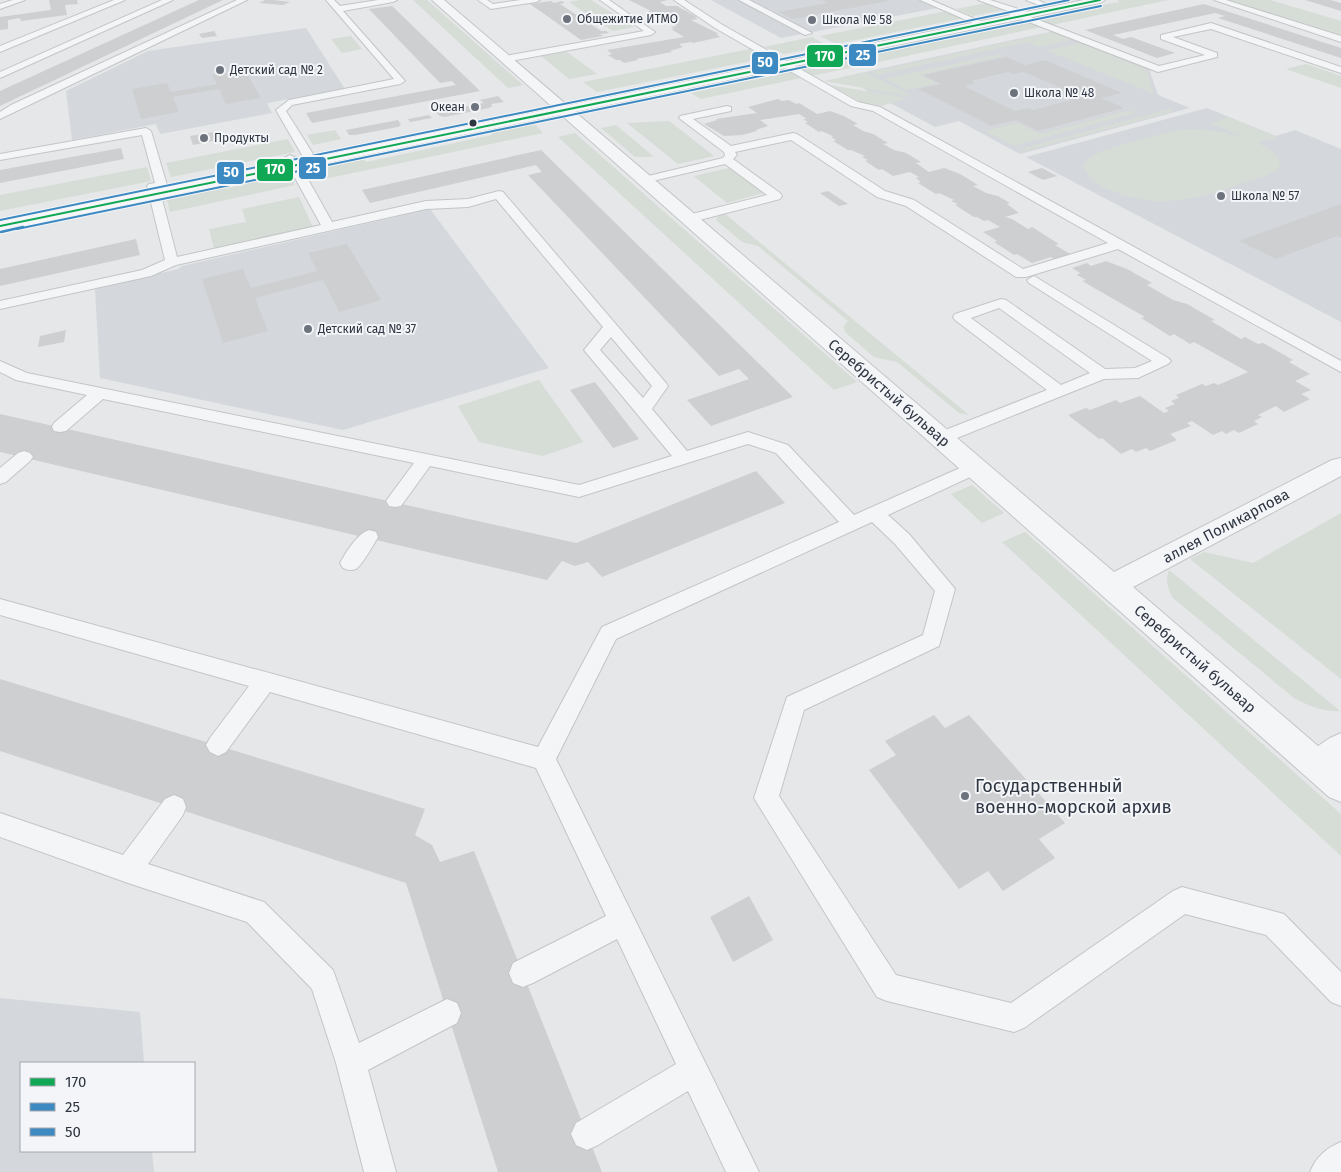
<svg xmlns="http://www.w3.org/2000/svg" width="1341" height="1172" viewBox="0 0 1341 1172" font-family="'Fira Sans',sans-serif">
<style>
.built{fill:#d4d7dc}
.green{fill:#d6dcd6}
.building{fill:#cecfd1;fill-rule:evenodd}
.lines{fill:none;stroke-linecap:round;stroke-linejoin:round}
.lane-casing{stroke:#c3c5c7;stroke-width:2}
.street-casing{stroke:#c3c5c7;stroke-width:2}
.secondary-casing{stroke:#c3c5c7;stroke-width:2}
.lane{fill:#f4f5f6;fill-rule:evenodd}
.street{fill:#f4f5f6;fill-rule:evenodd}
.secondary{fill:#f7f7f8;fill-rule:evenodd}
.bus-1-casing{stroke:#f4f5f8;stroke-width:4}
.bus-2-far1-casing{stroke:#f4f5f8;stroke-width:4}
.bus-2-casing{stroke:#f4f5f8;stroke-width:5}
.bus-3-casing{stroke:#f4f5f8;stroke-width:4}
.bus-1{stroke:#10a855;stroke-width:2}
.bus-2-far1{stroke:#3d8ac2;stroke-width:2}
.bus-2{stroke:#3d8ac2;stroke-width:2.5}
.bus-3{stroke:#3d8ac2;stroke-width:2}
.poi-dot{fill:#6d737c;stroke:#f4f5f8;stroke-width:2}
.bus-dot{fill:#2d3541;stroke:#f4f5f8;stroke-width:2}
.labels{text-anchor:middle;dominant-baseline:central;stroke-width:4;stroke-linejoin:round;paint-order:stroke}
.far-poi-label{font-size:12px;fill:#2d3541;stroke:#f4f5f8;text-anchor:start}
.street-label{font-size:15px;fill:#2d3541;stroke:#f4f5f8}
.near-poi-label{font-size:18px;fill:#2d3541;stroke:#f4f5f8;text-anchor:start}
.line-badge{stroke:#f4f5f8;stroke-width:2}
.badge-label{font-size:14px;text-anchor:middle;font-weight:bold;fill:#fff}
</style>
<rect width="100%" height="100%" fill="#e5e7e9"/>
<g class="built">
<path d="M711,0H933L948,6L781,38Z"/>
<path d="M306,28L345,89L267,103L272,113L160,134L156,124L72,140L66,91L148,51Z"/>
<path d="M1054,31L1149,69L1158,95L1190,108L1020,154L959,121L935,127L842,77Z"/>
<path d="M1207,108L1276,136L1295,130L1341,149V322L1026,157Z"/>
<path d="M430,209L549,368L343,430L100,378L95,289L178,269L182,266Z"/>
<path d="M0,998L140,1012L144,1063H21V1151H152L154,1172H0Z"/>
</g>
<g class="green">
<path d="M413,0H427L523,85L508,88Z"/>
<path d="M580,0H591L634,27L613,31L569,2Z"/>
<path d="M1118,0H1168L1052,25L1033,17C1062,11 1090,8 1119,2Z"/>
<path d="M1225,0H1270L1341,21V36Z"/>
<path d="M987,3L1004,10L973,16L956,9Z"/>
<path d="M947,11L964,18L836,44L820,36Z"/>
<path d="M1023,20L1041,27L874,63L857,54Z"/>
<path d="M1053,32L1072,40L1038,47L1027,42L877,75L870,72Z"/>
<path d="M351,36L362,49L342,53L331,39Z"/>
<path d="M812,37L828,46L784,54L764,47Z"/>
<path d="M1080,43L1146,69L1154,94L1046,50Z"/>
<path d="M750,49L759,54L761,59L597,92L583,82Z"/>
<path d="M567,52L597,74L569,79L541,56Z"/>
<path d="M999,54L1004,56L920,75L937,83L907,90L884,79Z"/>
<path d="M848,56L864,65L811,76L795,67Z"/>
<path d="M1306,64L1341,76V88L1286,69Z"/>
<path d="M790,72L801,78L701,99L691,93Z"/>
<path d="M866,72L910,95L909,96L824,81Z"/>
<path d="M830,85L908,98L882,106L861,102Z"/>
<path d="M1170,109L1175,111L1025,151L1020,149Z"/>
<path d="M1130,110L1135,113L1013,146L985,131L1017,123L1040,134Z"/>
<path d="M1229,117L1277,137L1258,143L1272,151L1280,160L1279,169L1268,175C1216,192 1170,214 1115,192C1100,187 1090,181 1083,167C1085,164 1086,160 1089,158C1102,148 1172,130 1190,129C1209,129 1228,133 1247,139L1210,123Z"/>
<path d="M532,121L543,133L315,181L307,168L355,158H360L367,162L492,135V130L497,128Z"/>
<path d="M669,121L714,156L678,164L627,123Z"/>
<path d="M616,125L654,157H635L601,128Z"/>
<path d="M335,130L341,139L313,145L307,135Z"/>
<path d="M575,133L857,382L834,390L558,137Z"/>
<path d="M288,139L295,152L171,177L166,163Z"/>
<path d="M147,167L151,181L0,211V195Z"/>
<path d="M729,168H730L763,193L727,203L694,176Z"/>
<path d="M288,171L295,185L170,212L166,196Z"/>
<path d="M299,197L313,227L214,249L209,229L246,222L242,209Z"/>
<path d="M724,213L969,415L959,413L897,362L874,357L845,332L844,326L848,321L758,246L742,242L716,220L718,216Z"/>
<path d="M539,380L583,442L543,456L479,442L458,406Z"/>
<path d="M972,485L1004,513L982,523L951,494Z"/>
<path d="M1341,513V679L1190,559L1204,552L1253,563Z"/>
<path d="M1025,532L1341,814V856L1002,542Z"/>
<path d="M1169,570L1340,711C1322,712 1310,706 1294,698L1173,598C1168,588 1165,581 1169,570Z"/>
</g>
<g class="building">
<path d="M49,0H77L78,4L65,5L67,15L21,21L20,18L8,20V29L0,30V17L51,10Z"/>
<path d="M199,0H223L0,106V91Z"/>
<path d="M265,0H274L290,2L283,5L259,3Z"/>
<path d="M629,0H668L660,2L666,6H677L697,17H694L698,19L691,20L719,34H716L720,37L693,43L691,42L679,44L683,47L670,51L672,52L636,59L638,60L624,63L620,60H616L608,55L612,54L607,50L684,37L671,29H675L671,27L677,26L670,22L666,23L648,11H651Z"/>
<path d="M822,0H888V1L793,19L778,12L827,3Z"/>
<path d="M1305,0H1330L1341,3V11Z"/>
<path d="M551,1L554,3L562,1L565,3L560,4L601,31H606L609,33L600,34L603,36L581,40L530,4Z"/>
<path d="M1204,4L1341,48V58L1218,18L1225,16L1215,13L1113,35L1123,39L1131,37L1175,53L1157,58L1085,30Z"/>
<path d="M392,6L480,91L312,123L306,113L456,85L452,81L440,83L369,9Z"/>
<path d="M214,31L217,36L202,38L199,34Z"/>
<path d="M1006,57L1025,65L1045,60L1122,93L1101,98L1124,108L1038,131L1016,120L991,126L918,89L941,84L923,75ZM1008,72L1013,74L1024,72L1077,95L1066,98L1071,100L1033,110L1028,108L1015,111L964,86L976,83L971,81Z"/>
<path d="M245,70L261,98L226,104L219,89L173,97L179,112L141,119L132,89L167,83L171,92L217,84L212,75Z"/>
<path d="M498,96L504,102L491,104L492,106L489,108L445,117L440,116L436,112L484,103L480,100Z"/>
<path d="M778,99L782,101L789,100L796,104L799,103L817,114L830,111L844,116L858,124L853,125L863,131L873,134L888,143L883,144L894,150L906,153L921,162L916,163L929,172L944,168L960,174L978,185L973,186L986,193L998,196L1010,203L1007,204L1019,213L1005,217L1012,219L1028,229L1032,227L1059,244L1055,245L1070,254L1054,259L1051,257L1032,263L1017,254L1014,255L994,242L997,241L983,232L1000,227L988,220L984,221L977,217H974L955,205L958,204L951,201L954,200L939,193L936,194L918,183L921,182L916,178L919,177L910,172L893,176L882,169L879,170L865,161L868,160L862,157L865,156L851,150H848L833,141L836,140L831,137L833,136L821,131L819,132L805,123L808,122L803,119H807L799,114L760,120L768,126L756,130L757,131L742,135L724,136L704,124L717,120L716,119L757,113L748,107Z"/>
<path d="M429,115L432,118L410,122L408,119Z"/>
<path d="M398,120L401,125L398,127L355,135H349L346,130Z"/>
<path d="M214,132L218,140L193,145L190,136Z"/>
<path d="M121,148L124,159L0,183V170Z"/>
<path d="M541,150L793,397L711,426L687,400L749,379L739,369L719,376L528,175L542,172L536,165L370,203L362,190Z"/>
<path d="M1042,168L1057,176L1043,180L1028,172Z"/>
<path d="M828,191L848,204L839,206L820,193Z"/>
<path d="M1341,204V238L1337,236L1276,259L1239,241Z"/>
<path d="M136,239L140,255L0,286V269Z"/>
<path d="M347,244L381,300L339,312L323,280L255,298L268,331L223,343L202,279L243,269L251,288L317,271L308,253Z"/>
<path d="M1106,261L1127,269L1152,283L1147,285L1173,300L1187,304L1215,320L1211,321L1241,339L1245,337L1258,344L1263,343L1293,360L1289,362L1310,374L1295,381L1311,390L1301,394L1310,399L1284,412L1276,406L1258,415L1262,417L1254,421L1258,424L1239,433L1234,430L1226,434L1222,431L1213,435L1192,421L1187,423L1191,426L1170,434L1177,440L1150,451L1146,448L1136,452L1132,449L1121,454L1102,438L1099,439L1068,415L1086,408L1090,410L1116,400L1120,403L1140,396L1164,413L1169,411L1165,408L1175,404L1171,401L1179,398L1176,395L1202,384L1206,386L1214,383L1218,385L1248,372L1194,342L1190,344L1174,334L1170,336L1141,318L1145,317L1082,281L1086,280L1077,275L1080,273L1072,268L1087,263L1091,266Z"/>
<path d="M66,330L64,342L38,347L40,336Z"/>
<path d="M595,382L639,439L613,448L570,390Z"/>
<path d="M0,414L576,543L756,471L785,503L602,577L588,562L575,566L562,561L547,580L0,452Z"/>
<path d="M0,679L425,809L415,835L432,845L440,862L474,851L602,1172H498L406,883L0,751Z"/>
<path d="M934,715L945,728L969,715L1065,823L1039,839L1055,858L1003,891L988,871L959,889L869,770L896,755L885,741Z"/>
<path d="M749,896L773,940L733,962L710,917Z"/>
</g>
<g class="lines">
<g class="lane-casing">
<g id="lane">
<path d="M13,0H25L0,9V4Z"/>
<path d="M114,0H125L0,52V46Z"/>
<path d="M162,0H173L0,78V72Z"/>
<path d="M237,0H247L0,119V112L11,105Z"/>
<path d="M326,0H334L340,6L378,0H397L393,2L343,11L405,81L400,84L292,105L286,111L318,162L312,165L306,162L276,110L289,100L394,79Z"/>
<path d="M478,0H487L493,4L521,0H540L536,2L491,9Z"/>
<path d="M600,0H609L655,32L651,35L505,62L500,59L505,56L644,31Z"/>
<path d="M674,0H684L721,24L858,102L880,107L1341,361V372L1118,249L1026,277H1016L906,206L877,197L791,140L735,152L737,155L733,159L780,193L782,196L780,199L688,223L684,222L682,219L684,216L767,195L725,164L644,183L638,180L640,178L723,158L725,155L724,152L679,118L680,116L727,106L731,107V111L693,119L731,146L793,133L797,134L885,191L914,200L1023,269L1108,243L873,111L851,106L715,28Z"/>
<path d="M739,0H749L812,33L805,35Z"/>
<path d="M920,0H931L987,24L980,26Z"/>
<path d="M978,0H990L1028,12V16L1159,66L1205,55L1161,39V35L1211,23L1341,67V73L1211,29L1173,37L1217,53V57L1158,72L1008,14V11Z"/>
<path d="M1026,0H1038L1048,5L1044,7Z"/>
<path d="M1214,0H1226L1341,36V42Z"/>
<path d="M146,128L151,131L169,192L167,195H161L177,257L321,225L284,158L290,155L296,158L332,222L426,201L468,199L499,191L503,192L666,383L668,386L652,409L687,451L748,432L788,445L854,515L969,464L975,462L981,464L984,468L981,472L888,515L909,534L955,589L939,646L804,710L779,796L896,975L1011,1003L1173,891L1182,887L1284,914L1341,972V1006L1331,1002L1266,935L1185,914L1024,1028L1014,1032L887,1001L877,997L754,798L787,697L923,635L935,591L895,544L872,522L616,639L556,759L759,1172H726L688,1091L598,1145L587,1150L576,1145L571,1134L576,1123L676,1064L617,939L533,983L523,987L513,983L509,973L513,963L606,916L536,768L270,692L226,752L218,756L210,752L206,745L210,738L249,686L0,615V599L538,747L602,627L839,522L776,453L748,444L579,497L430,466L401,506L395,507L389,506L386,501L414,463L103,399L66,431L60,432L54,431L52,427L54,423L87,395L16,380L0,372V361L27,373L579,485L672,456L584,350L603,327L496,199L468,207L426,209L176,265L151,276L0,309V301L142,270L165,260L147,186L149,184L155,183L142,135L0,160V154ZM611,337L652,386L643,398L600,350Z"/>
<path d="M1034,276L1168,358L1171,361L1168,364L1138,378L1104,379L947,442L941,444L935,442L933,438L935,434L1047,390L955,320L953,317L955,314L1001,299L1006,300L1105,369L1135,368L1152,361L1029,283L1027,280ZM999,308L1090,373L1061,385L971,318Z"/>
<path d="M24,451L30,453L33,457L30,461L6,482L0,484V468L18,453Z"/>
<path d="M369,530L376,532L378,537C374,544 362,565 356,569C351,571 347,570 343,568L340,563C346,552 357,534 369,530Z"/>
<path d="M174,795L183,799L186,807L183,815L148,864L264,902L333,970L359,1043L447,999L457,1003L461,1013L457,1023L368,1070L396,1172H364L336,1063L312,989L247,922L128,883L0,837V813L123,855L165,799Z"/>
<path d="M1341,1142V1172H1310C1316,1157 1326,1148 1341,1142Z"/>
</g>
</g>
<g class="street-casing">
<path id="street" d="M432,0H444L1114,572L1332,460L1341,458V476L1133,587L1318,746L1330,738L1341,733V802L1329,797Z"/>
</g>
<g class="secondary-casing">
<path id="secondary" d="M1084,0H1105L1100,3L0,231V221Z"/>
</g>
<use href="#lane" class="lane"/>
<use href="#street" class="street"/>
<use href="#secondary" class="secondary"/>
<g class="bus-1-casing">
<path id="bus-1" d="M0,226L1100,0"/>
</g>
<g class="bus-2-far1-casing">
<path id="bus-2-far1" d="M17,229L1101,6"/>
</g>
<g class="bus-2-casing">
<path id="bus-2" d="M1,232L23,227"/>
</g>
<g class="bus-3-casing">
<path id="bus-3" d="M0,220L1069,0"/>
</g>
<use href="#bus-1" class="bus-1"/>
<use href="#bus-2-far1" class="bus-2-far1"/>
<use href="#bus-2" class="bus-2"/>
<use href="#bus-3" class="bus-3"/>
</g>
<g class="poi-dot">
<circle cx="567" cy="19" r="5"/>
<circle cx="812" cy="20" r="5"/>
<circle cx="220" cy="70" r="5"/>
<circle cx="1014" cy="93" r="5"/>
<circle cx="475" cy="107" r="5"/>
<circle cx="204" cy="138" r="5"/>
<circle cx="1221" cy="196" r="5"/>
<circle cx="308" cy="329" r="5"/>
<circle cx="965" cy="796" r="5"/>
</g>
<circle class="bus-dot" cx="473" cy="123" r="4.5"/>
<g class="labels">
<g class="far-poi-label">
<text x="577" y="19">Общежитие ИТМО</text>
<text x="822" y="20">Школа № 58</text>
<text x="230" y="70">Детский сад № 2</text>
<text x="1024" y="93">Школа № 48</text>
<text x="465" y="107" text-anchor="end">Океан</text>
<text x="214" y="138">Продукты</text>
<text x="1231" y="196">Школа № 57</text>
<text x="318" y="329">Детский сад № 37</text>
</g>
<g class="street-label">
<text transform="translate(889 393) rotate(41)">Серебристый бульвар</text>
<text transform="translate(1226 526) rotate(-28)">аллея Поликарпова</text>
<text transform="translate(1195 659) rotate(41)">Серебристый бульвар</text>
</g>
<g class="near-poi-label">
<text x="975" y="786">Государственный<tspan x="975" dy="21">военно-морской архив</tspan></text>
</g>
</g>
<g class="line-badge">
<rect x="848" y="43" width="29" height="24" rx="5" fill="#3d8ac2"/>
<rect x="806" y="44" width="38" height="24" rx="5" fill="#10a855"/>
<rect x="751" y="51" width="28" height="24" rx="5" fill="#3d8ac2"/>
<rect x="298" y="156" width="29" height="24" rx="5" fill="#3d8ac2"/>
<rect x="256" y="158" width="38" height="24" rx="5" fill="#10a855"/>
<rect x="216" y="161" width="29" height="24" rx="5" fill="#3d8ac2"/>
</g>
<g class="badge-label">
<text x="863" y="60">25</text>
<text x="825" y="61">170</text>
<text x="765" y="67">50</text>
<text x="313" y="173">25</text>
<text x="275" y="174">170</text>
<text x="231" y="177">50</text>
</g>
<rect x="20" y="1062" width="175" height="90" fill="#f4f5f8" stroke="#a4a8af"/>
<rect x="30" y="1078" width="25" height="8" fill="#10a855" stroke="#a4a8af"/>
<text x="65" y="1087" font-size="15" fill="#2d3541">170</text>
<rect x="30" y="1103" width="25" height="8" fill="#3d8ac2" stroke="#a4a8af"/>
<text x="65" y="1112" font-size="15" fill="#2d3541">25</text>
<rect x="30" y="1128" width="25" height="8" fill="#3d8ac2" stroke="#a4a8af"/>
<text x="65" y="1137" font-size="15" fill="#2d3541">50</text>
</svg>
